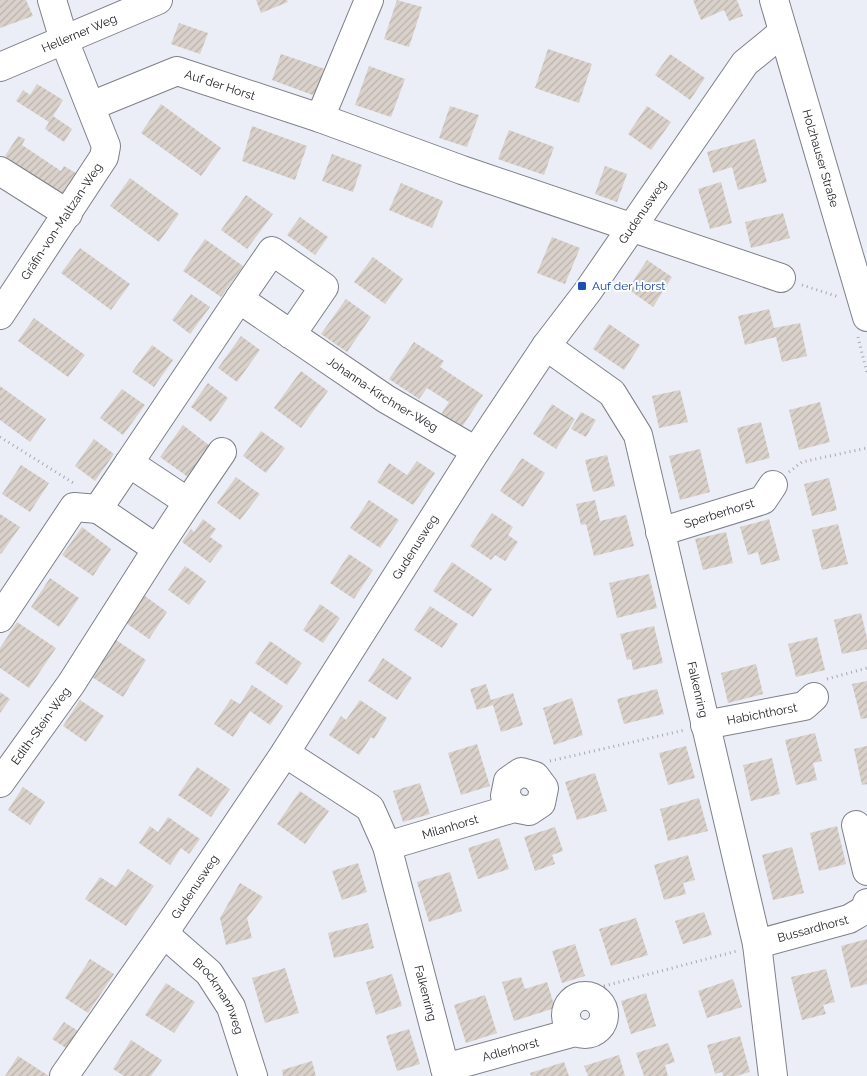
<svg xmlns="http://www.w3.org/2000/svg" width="867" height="1076" viewBox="0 0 867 1076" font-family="Raleway,sans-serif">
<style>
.building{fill:url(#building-hatch)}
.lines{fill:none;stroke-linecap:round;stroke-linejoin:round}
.minor-casing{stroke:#7e8189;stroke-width:30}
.path{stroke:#a7a9b0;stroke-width:3;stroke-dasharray:1 4;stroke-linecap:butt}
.minor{stroke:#fff;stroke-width:28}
.transit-dot{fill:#1a4fb4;stroke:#fbfcfe;stroke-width:2}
.labels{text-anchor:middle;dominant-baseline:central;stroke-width:4;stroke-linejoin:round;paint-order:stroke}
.street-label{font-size:12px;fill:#242529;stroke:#fbfcfe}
.transit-label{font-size:12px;fill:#164399;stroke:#fbfcfe;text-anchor:start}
</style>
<defs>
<pattern id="building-hatch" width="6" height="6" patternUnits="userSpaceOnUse" patternTransform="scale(1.25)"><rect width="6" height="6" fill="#d9d1ca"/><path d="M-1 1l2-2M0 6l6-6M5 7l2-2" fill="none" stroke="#bab3ae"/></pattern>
</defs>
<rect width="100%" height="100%" fill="#ebeef7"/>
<g class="building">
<path d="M0,0H26L33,16L0,28Z"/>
<path d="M256,0H287L288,2L261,13Z"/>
<path d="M397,0L422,7L409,47L384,39Z"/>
<path d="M693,0H737L743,16L729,21L724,10L701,20Z"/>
<path d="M179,23L208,33L200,54L171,44Z"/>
<path d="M548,49L592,64L579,103L535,88Z"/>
<path d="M281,54L328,70L318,97L272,80Z"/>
<path d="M670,54L705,78L690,100L655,75Z"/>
<path d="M369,66L405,79L391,117L355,105Z"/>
<path d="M37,84L63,100L53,116L72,129L64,142L45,129L49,122L16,101L23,90L30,95Z"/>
<path d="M161,104L221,148L201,176L141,133Z"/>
<path d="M450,106L479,115L467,147L439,138Z"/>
<path d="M647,106L671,122L651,150L628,134Z"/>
<path d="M252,126L307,146L295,180L242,161Z"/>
<path d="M509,130L554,147L544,175L498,159Z"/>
<path d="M18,136L25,139L22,145L61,171L64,166L76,173L62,194L37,184L39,179L28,172L25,176L10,166L12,161L5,156Z"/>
<path d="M755,139L767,182L738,190L732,167L713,173L707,152Z"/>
<path d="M332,154L362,165L353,192L322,181Z"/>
<path d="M605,166L627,174L617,202L595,194Z"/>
<path d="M130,178L179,214L159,242L110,206Z"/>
<path d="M721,182L732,223L710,229L698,189Z"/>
<path d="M401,183L443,201L432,228L389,210Z"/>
<path d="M246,195L273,214L247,249L221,230Z"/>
<path d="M783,213L790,238L751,248L745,222Z"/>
<path d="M300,217L328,237L315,255L287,235Z"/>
<path d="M552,237L580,248L565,284L537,273Z"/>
<path d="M205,239L243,266L221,297L183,271Z"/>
<path d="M80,248L130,284L111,310L61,273Z"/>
<path d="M373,257L403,279L385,304L354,282Z"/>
<path d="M647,260L672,277L653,307L628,289Z"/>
<path d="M191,294L210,307L190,334L172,320Z"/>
<path d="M346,299L371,317L347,352L321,334Z"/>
<path d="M769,309L774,328L800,323L807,356L782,362L776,337L745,345L738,316Z"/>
<path d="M34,318L85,355L68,377L18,341Z"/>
<path d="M609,324L640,345L624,370L593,349Z"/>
<path d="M241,336L260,350L237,382L218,368Z"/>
<path d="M414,342L444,361L440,367L483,395L460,430L440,416L449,402L427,388L419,399L389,379Z"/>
<path d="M152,345L173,360L154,387L132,372Z"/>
<path d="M301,371L328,391L301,428L274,408Z"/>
<path d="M208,383L228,398L211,422L191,407Z"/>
<path d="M0,386L46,419L30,442L0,420Z"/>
<path d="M122,389L145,405L123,435L100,418Z"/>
<path d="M680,390L688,422L659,428L652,396Z"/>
<path d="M820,402L830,442L799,450L789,410Z"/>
<path d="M552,404L575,419L556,449L533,434Z"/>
<path d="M581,412L596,420L586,437L571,429Z"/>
<path d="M761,422L770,458L746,464L737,428Z"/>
<path d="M183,425L210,446L188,477L160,457Z"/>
<path d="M261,431L285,448L266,473L243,456Z"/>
<path d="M94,439L114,454L95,481L75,466Z"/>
<path d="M700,449L710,492L680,500L669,456Z"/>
<path d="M607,455L615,486L593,492L585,460Z"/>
<path d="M522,458L545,473L523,507L500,491Z"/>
<path d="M417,461L435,473L413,505L377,482L389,463L407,475Z"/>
<path d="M21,465L49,483L30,512L2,494Z"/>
<path d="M236,477L260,494L240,520L217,503Z"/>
<path d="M829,478L837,510L812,516L804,484Z"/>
<path d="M369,500L399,520L380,548L350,528Z"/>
<path d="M595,500L600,521L626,515L634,546L594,556L586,524L581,525L576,504Z"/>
<path d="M492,513L513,527L508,535L518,542L505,561L495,555L491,560L470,546Z"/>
<path d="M0,514L20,527L1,554L0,553Z"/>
<path d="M203,519L216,529L210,537L223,546L210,563L182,542L191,529L194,532Z"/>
<path d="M769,519L780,560L761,565L758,552L748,555L740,527Z"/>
<path d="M838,524L848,564L822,570L812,530Z"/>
<path d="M82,527L111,549L93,576L62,555Z"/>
<path d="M726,532L733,563L703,570L695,539Z"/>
<path d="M349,554L373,570L354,599L330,583Z"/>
<path d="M452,562L492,589L473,617L433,591Z"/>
<path d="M185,566L206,581L189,605L168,590Z"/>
<path d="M649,574L657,608L617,618L609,583Z"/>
<path d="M50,578L79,598L59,627L31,607Z"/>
<path d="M145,596L167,612L149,639L126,623Z"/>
<path d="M320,604L340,618L323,643L303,630Z"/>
<path d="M430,606L458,624L442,648L414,630Z"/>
<path d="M861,613L867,638V649L842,654L834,620Z"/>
<path d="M17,622L56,648L29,688L0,668V648Z"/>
<path d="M654,626L663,663L633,670L631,659L627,660L620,634Z"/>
<path d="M817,637L825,670L796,677L788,644Z"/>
<path d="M116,640L146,660L123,697L92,677Z"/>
<path d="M270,641L302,663L287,685L255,663Z"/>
<path d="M383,658L412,678L397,700L368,681Z"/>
<path d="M756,664L763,694L728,703L721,673Z"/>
<path d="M867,681V718L861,719L852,684Z"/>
<path d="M486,684L491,700L513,693L523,725L501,732L493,705L477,710L470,689Z"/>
<path d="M252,685L283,706L270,725L250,711L233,737L214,724L231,699L240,704Z"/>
<path d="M657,689L664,714L624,724L617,699Z"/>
<path d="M0,692L10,699L0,713Z"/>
<path d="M572,698L583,735L554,745L543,708Z"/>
<path d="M80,700L104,716L86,742L63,726Z"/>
<path d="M360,700L387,718L374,739L371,737L359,755L329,735L341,716L346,720Z"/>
<path d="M815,733L822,761L813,763L817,780L796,785L785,740Z"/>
<path d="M477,744L490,786L461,795L448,753Z"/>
<path d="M686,746L695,778L668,785L659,753Z"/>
<path d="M867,746V784L862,785L854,749Z"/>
<path d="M772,758L780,794L751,801L743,765Z"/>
<path d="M197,767L230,789L211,817L178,795Z"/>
<path d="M595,773L607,811L577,820L565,782Z"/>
<path d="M420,783L430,814L403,822L393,791Z"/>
<path d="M23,787L45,802L30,825L8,810Z"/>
<path d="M300,791L329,811L305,844L277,824Z"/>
<path d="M699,798L708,831L668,841L660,809Z"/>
<path d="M168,817L200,839L189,854L181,848L170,865L139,843L150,826L158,832Z"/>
<path d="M837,826L846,864L819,871L810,833Z"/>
<path d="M555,827L563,851L552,855L555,864L535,871L524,837Z"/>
<path d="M499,838L509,869L478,879L468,848Z"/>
<path d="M792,847L804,893L773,900L762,855Z"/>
<path d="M688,855L695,880L683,883L686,894L664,900L654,865Z"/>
<path d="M358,863L367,892L342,900L332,871Z"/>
<path d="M128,869L154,886L126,926L85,899L100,877L116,887Z"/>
<path d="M450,872L462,911L429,922L417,882Z"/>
<path d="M240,883L263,897L247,918L252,938L226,945L220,918Z"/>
<path d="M704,912L712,935L683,944L675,921Z"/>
<path d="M636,918L648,955L611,966L599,929Z"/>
<path d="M368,923L374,948L334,958L328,933Z"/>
<path d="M867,939V984L851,988L841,946Z"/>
<path d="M575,944L585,976L562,983L552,951Z"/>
<path d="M90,959L114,974L88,1013L65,998Z"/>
<path d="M285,968L299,1013L265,1023L252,978Z"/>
<path d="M826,969L835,1002L823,1005L826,1014L802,1020L791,977Z"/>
<path d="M392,974L402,1006L376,1015L366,982Z"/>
<path d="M521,977L525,989L547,982L555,1008L514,1021L502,982Z"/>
<path d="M733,979L742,1007L707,1018L698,991Z"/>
<path d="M166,983L195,1002L174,1033L145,1015Z"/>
<path d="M646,993L656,1026L631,1034L621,1001Z"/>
<path d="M485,995L497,1033L466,1043L454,1005Z"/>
<path d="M64,1022L78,1031L66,1048L52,1039Z"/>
<path d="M409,1029L420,1064L397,1071L386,1036Z"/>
<path d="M740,1036L750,1072L736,1076H723L722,1072L715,1074L707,1045Z"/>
<path d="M131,1040L162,1060L151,1076H124L113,1069Z"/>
<path d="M668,1043L675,1062L665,1065L668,1076H644L636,1053Z"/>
<path d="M619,1055L625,1076H588L584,1066Z"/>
<path d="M18,1056L49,1076H5Z"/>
<path d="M312,1061L316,1076H283L282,1070Z"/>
<path d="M564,1062L569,1076H531L530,1073Z"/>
</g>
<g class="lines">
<g class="minor-casing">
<g id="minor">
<path id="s1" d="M774,0L867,317"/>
<path id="s2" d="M0,67L158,0"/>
<path id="s3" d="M91,106L177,71L320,118L462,170L781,278"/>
<path d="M320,118L369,0"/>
<path d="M0,171L68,214"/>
<path id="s4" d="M0,315L104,157L106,146L64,40L52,0"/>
<path id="s5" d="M291,335L324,287L272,251L239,299L386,399L476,451"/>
<path id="s6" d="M546,346L612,393L638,435L757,944L773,1076"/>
<path d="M129,463L239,299"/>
<path d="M188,502L222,452"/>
<path id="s7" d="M660,532L763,500L773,485"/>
<path d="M0,618L74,507L98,509"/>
<path id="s8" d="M705,725L804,706L814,697"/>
<path id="s9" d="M285,753L370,808L387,846L447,1076"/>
<path id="s10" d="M0,783L71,684L157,549L188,502L129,463L98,509L157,549"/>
<path d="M856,825L867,871"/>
<path id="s11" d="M387,846L514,808L505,796L508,781L521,772L535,776L544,788L541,803L529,811L514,808"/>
<path id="s12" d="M168,927L169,938L209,973L231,1007L253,1076"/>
<path id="s13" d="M757,944L849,919L866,909L867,903"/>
<circle cx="585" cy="1015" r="19"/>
<path id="s14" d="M445,1068L575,1032"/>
<path id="s15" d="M64,1076L168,927L285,753L476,451L546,346L588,291L745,63L783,32"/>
</g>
</g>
<g class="path">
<path d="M802,285L839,297"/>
<path d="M858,337L867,373"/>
<path d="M0,437L75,484"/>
<path d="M789,472L802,462L867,448"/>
<path d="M827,679L867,668"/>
<path d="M550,761L685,730"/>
<path d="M595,998L604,986L737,951"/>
</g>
<use href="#minor" class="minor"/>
</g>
<rect class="transit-dot" x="577" y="281" width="10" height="10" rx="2.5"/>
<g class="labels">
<g class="street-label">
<text stroke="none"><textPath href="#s2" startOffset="86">Hellerner Weg</textPath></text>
<text stroke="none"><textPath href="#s3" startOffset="138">Auf der Horst</textPath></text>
<text stroke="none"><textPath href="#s1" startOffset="165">Holzhauser Straße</textPath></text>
<text stroke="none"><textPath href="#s15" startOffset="1040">Gudenusweg</textPath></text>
<text stroke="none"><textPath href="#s4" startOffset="112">Gräfin-von-Maltzan-Weg</textPath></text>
<text stroke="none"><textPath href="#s5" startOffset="352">Johanna-Kirchner-Weg</textPath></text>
<text stroke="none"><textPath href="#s7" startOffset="62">Sperberhorst</textPath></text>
<text stroke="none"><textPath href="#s15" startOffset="635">Gudenusweg</textPath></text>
<text stroke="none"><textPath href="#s6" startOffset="392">Falkenring</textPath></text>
<text stroke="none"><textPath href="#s8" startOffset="58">Habichthorst</textPath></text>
<text stroke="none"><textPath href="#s10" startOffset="70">Edith-Stein-Weg</textPath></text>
<text stroke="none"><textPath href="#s11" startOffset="66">Milanhorst</textPath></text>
<text stroke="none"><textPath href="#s15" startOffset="230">Gudenusweg</textPath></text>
<text stroke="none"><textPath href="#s13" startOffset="58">Bussardhorst</textPath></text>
<text stroke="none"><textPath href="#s9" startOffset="295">Falkenring</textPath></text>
<text stroke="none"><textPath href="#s12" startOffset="89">Brockmannweg</textPath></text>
<text stroke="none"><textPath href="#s14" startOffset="68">Adlerhorst</textPath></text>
</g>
<g class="transit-label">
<text x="592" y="286">Auf der Horst</text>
</g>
</g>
</svg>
